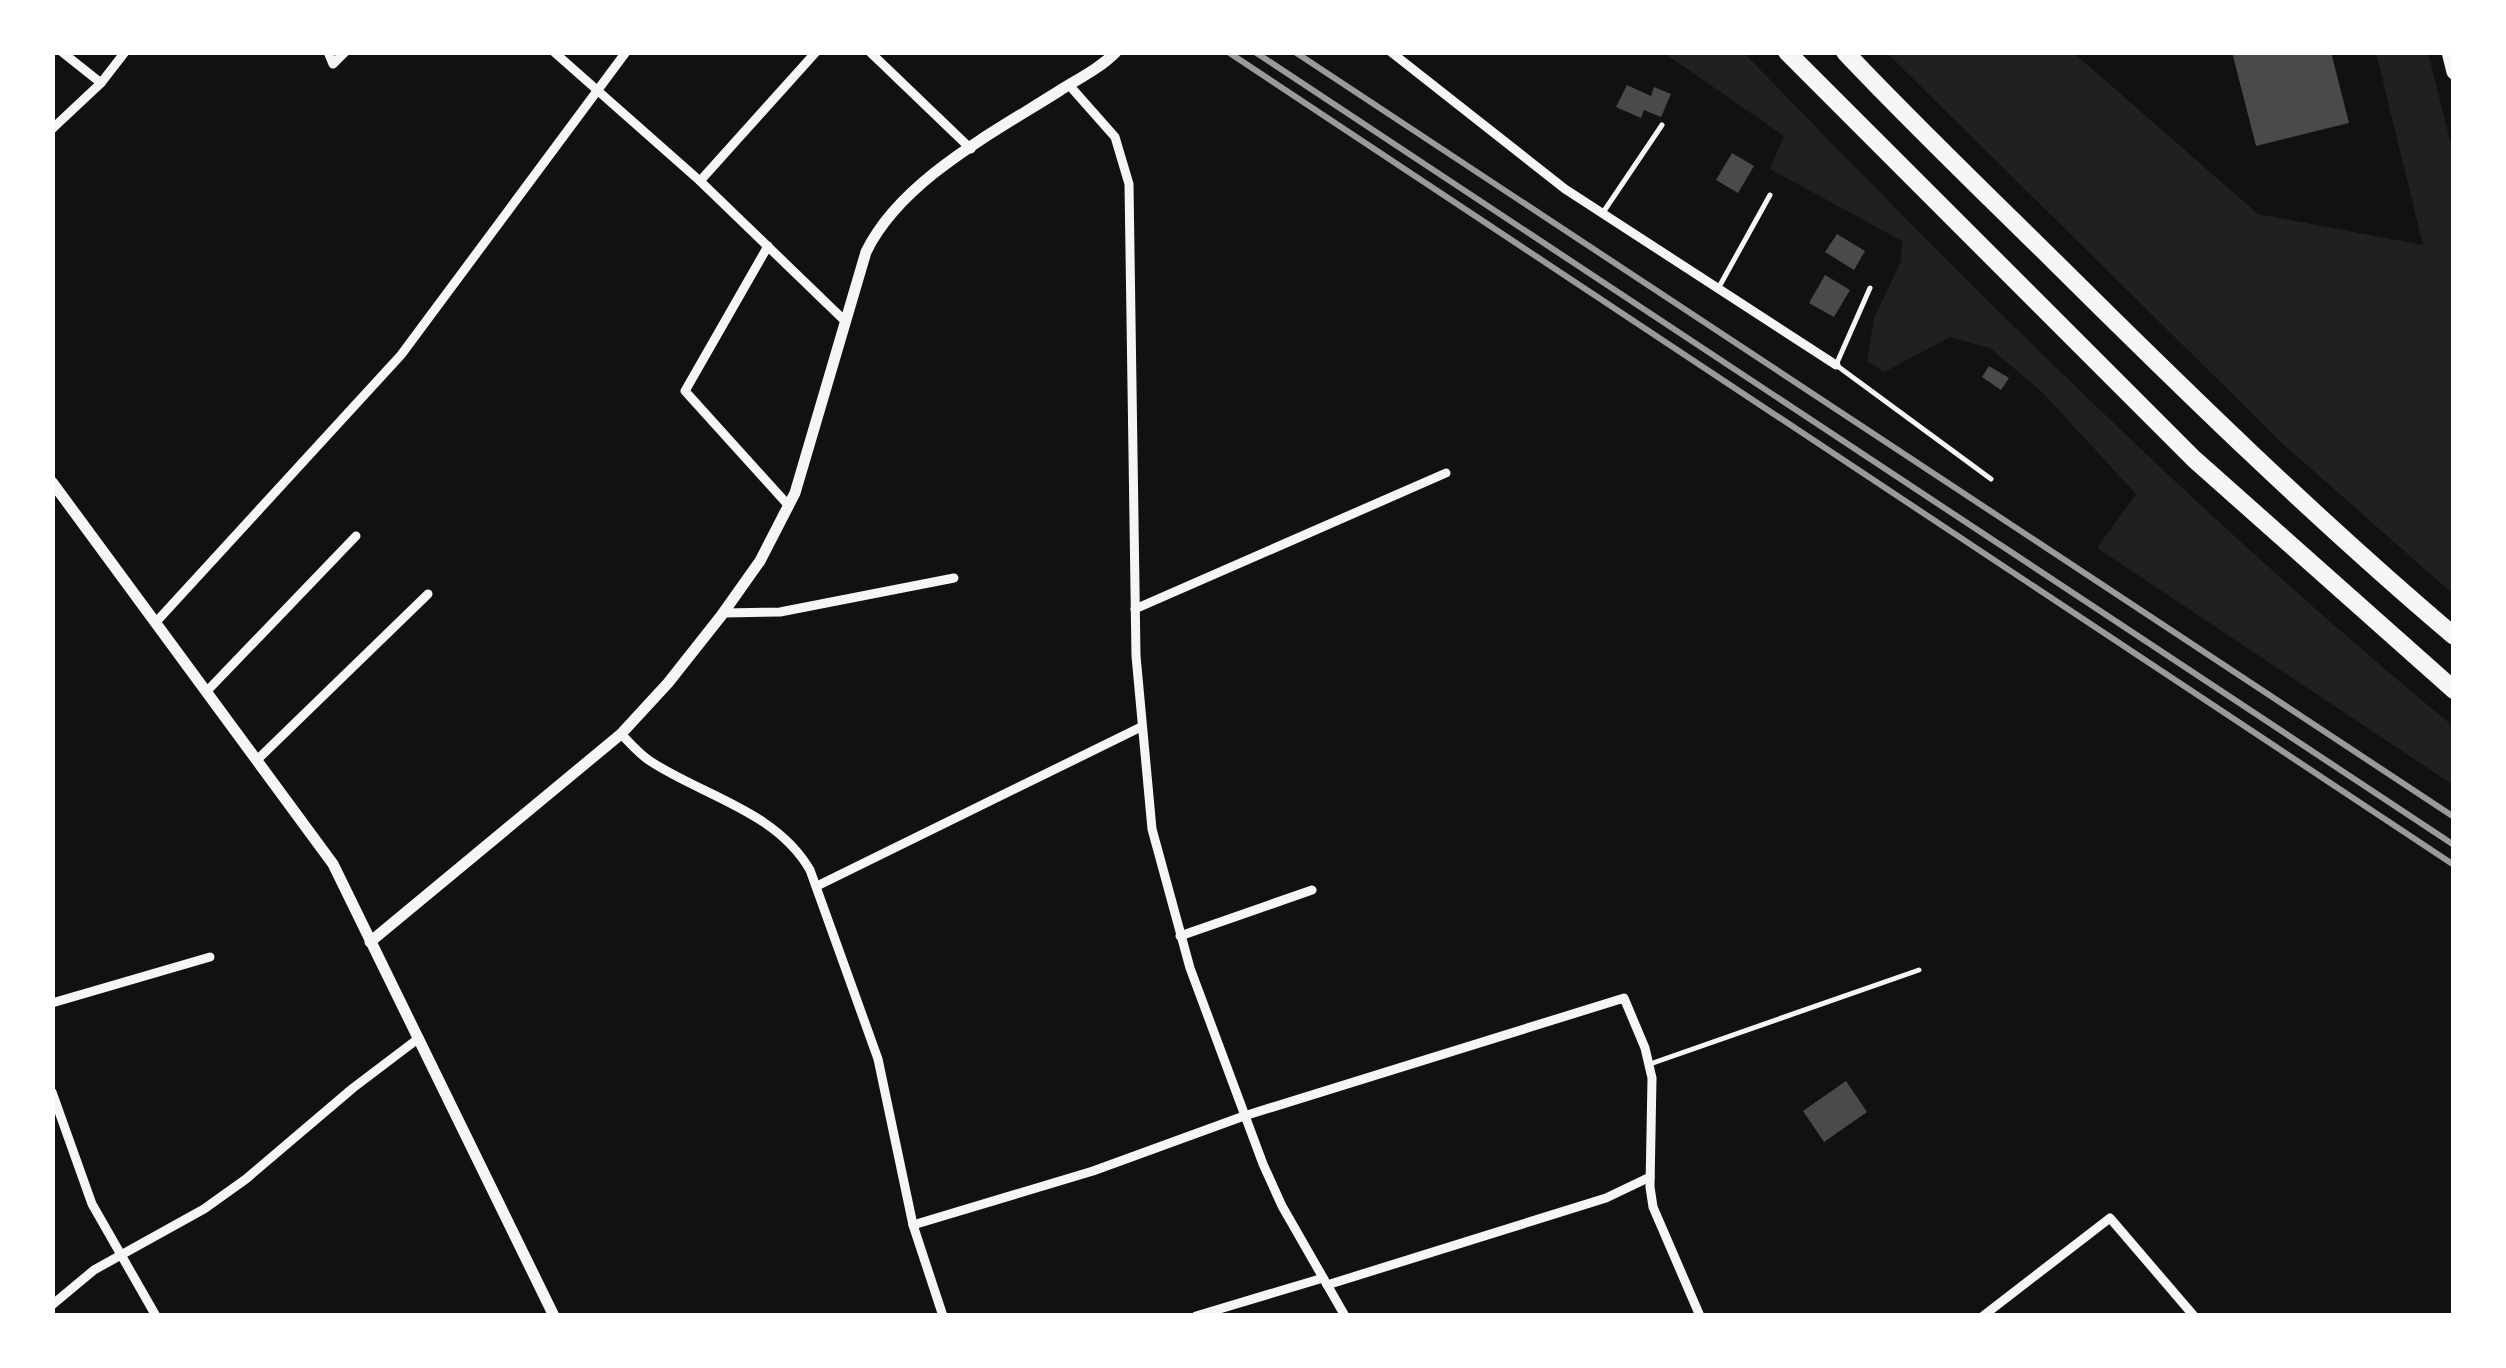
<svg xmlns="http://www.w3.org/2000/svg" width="2506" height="1368" viewBox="0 0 2506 1368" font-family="Manrope,sans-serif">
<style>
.green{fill:#202020}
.building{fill:#4a4a4a}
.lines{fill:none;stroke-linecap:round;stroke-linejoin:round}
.service{stroke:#f5f5f5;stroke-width:5}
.minor{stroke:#f5f5f5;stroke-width:9}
.tertiary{stroke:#f5f5f5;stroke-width:11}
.trunk{stroke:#f5f5f5;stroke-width:15}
.motorway{stroke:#f5f5f5;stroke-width:18}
.rail{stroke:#9a9a9a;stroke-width:6}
</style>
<rect width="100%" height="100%" fill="#111"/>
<g class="green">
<path d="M1664,53H1744C1970,286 2201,519 2453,726V785L2097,548L2136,494L2042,392L1990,348L1950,337L1884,372L1867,361L1874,318L1901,261L1902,241L1770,169L1784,136Z"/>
<path d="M1887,53H2074L2258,214L2423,245L2376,53H2428L2453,152V594L2283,444Z"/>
</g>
<g class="building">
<path d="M2232,52H2331L2349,123L2256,146Z"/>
<path d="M1627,85L1651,96L1654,87L1671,94L1661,117L1644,110L1641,118L1616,107Z"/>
<path d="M1732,153L1754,166L1738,193L1716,180Z"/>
<path d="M1837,234L1865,251L1854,270L1825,252Z"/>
<path d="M1825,275L1850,290L1834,317L1809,303Z"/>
<path d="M1989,366L2009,378L2001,390L1982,377Z"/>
<path d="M1846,1081L1867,1112L1824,1142L1803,1111Z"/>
</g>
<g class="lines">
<g class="service">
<path d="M1602,214L1662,125"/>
<path d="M1719,287L1770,195"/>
<path d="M1870,288L1836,365L1991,479"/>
<path d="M1650,1064L1919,970"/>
</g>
<g class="minor">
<path d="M62,52L101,83"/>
<path d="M328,52L333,64L345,52"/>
<path d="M554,52L700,181L845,321"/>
<path d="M870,52L971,149"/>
<path d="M1391,52L1565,189L1836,365"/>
<path d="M1069,85L1115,137L1129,184L1136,656L1152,829L1190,968L1263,1164L1282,1206L1345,1316"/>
<path d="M52,129L101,83L125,52"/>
<path d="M700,181L816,52"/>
<path d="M768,246L685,391L789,506"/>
<path d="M1135,609L1446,473"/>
<path d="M724,613L780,612L954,578"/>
<path d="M157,621L401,355L626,52"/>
<path d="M208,690L356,536"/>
<path d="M621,734C630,743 639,754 650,761C703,796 776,811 810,870L878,1059L913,1225L943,1316"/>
<path d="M258,759L428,594"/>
<path d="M817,886L1141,727"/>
<path d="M1180,936L1312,890"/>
<path d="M52,1003L210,957"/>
<path d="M52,1092L92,1204L156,1316"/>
<path d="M913,1225L1093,1171L1244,1116L1624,998L1645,1048L1652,1078L1650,1187L1653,1207L1700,1316"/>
<path d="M1327,1285L1606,1198L1650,1177"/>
<path d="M52,1305L94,1270L204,1209L246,1179L353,1088L419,1038"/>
<path d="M1196,1316L1323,1278"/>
<path d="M1983,1316L2110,1218L2194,1316"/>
</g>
<g class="tertiary">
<path d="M52,482L333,864L554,1316"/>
<path d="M370,942L621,734L668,683L721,616L760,561L795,493L866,252C901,180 993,133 1059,91C1078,79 1099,69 1116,52"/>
</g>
<path class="trunk" d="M2449,52L2454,72"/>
<g class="motorway">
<path d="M1787,52L2194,459L2454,690"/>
<path d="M1845,52C1913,124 1984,192 2055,262C2184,390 2315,518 2454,636"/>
</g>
<g class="rail">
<path d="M1228,52L2454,865"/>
<path d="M1255,52L2454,845"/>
<path d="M1295,52L2454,817"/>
</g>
</g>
<rect width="2506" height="1368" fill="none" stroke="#ffffff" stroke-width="110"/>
</svg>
